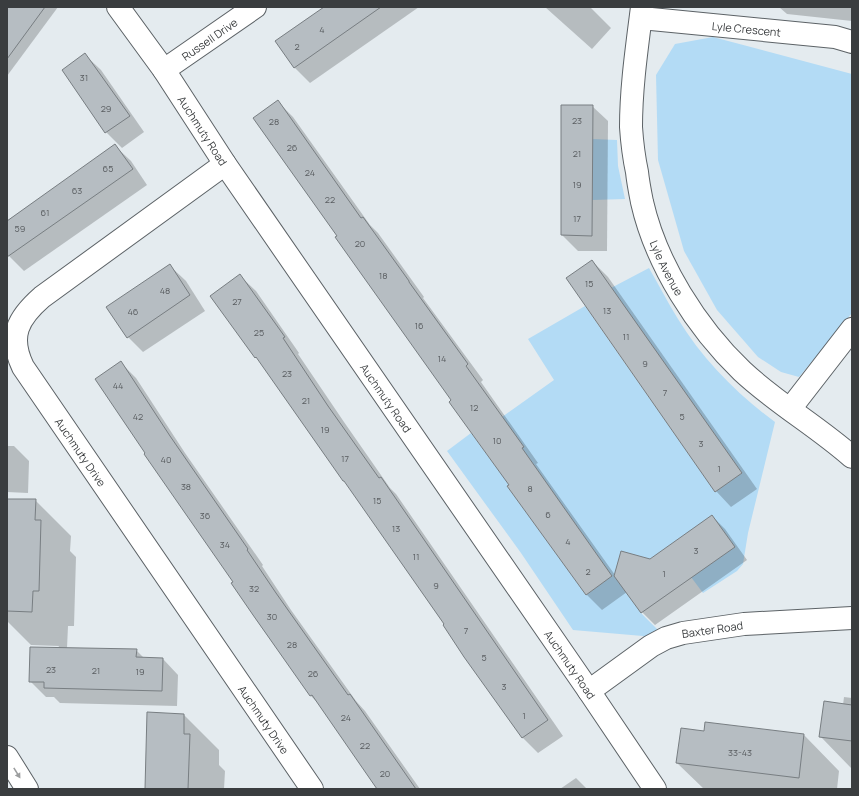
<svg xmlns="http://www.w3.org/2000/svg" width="859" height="796" viewBox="0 0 859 796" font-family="Manrope,sans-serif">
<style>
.green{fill:#b3dbf5;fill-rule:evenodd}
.shadow{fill:#0003}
.building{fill:#b6bdc2;stroke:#787e82}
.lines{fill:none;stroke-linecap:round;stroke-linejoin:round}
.minor-casing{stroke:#5c6266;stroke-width:24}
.primary-casing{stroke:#5c6266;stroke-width:24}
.minor{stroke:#fff;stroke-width:22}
.primary{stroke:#fff;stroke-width:22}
.oneway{fill:#9c9e9f}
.labels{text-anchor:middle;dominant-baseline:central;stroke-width:3.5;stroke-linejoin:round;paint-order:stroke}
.number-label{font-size:9px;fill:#595d60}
.street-label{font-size:11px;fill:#3a3d3f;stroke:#f1f8fd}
</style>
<rect width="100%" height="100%" fill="#e4ebef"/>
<g class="green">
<path d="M713,37L852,74V313L799,377L781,372L758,357L717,310L684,251L658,160L656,75L675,44Z"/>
<path d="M592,139L617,140L618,166L625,199L592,200Z"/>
<path d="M649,268C659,285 668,303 678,319C703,360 737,394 775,422L748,533L743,564L737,571L703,593L691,577L735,547L714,518L702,526L700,524L637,568L641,613L666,638L573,630L521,553L447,451L471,433L496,467L523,447L502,417L554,380L528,339L585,306L715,492L742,473L611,288ZM535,467L612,576L586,595L507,486Z"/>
</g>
<g class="shadow">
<path d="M15,7H58L7,76V18Z"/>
<path d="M326,7H419L310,83L295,68L277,42Z"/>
<path d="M545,7H590L611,28L592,49Z"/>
<path d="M779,7H852V21L787,14Z"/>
<path d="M85,55L101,70L144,132L122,148L106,132Z"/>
<path d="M278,102L293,117L370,225L378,233L424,297L423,298L483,380L481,382L538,463L536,464L615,575L651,560L712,516L725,529L747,560L655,625L642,612L627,592L602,610L586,594L338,236Z"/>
<path d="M592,106L608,121L607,251H578L562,235Z"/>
<path d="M115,146L131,161L147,185L24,271L7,254V221Z"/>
<path d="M592,261L608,277L757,489L731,507L716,491Z"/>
<path d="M170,266L186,281L205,311L143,352L128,337Z"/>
<path d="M240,276L256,291L299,353L298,354L344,422L390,488L396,494L563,736L538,753L522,737L350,487L344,481L263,365L256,357L212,296Z"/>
<path d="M121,363L136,378L185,453L263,565L262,566L291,610L356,701L365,711L420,789H378L322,707L311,696L253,615L234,582L147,453Z"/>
<path d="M7,446H14L29,461L28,493L7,492Z"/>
<path d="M7,500H35L71,536L70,551L76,557L74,626H68L67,648L136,650L145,659H163L178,675L177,706L60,703L54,697H46L30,681L58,648L59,646L31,645L7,621Z"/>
<path d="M844,697L852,698V769L820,736L843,705Z"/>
<path d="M184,715L219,750V765L225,771L224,789H145Z"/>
<path d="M706,723L804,735L839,771L837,789H704L677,763L705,732Z"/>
<path d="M576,778L587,789H560Z"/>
</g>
<g class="building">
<path d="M7,7H45L7,59Z"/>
<path d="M324,7H381L294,68L275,41Z"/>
<path d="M85,53L130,116L105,133L62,70Z"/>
<path d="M278,100L361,218L363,217L409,281V282L468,364L466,366L524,447L522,448L612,576L586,595L507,486L509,485L449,402L451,400L335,237L337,236L253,118Z"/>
<path d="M561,105H593L592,236L561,235Z"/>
<path d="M115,144L133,169L7,257V221Z"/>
<path d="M592,260L742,473L715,492L566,278Z"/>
<path d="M170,264L190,295L127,338L106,307Z"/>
<path d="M240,274L285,337L283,338L328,406L379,478L381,477L548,720L522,738L464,657L443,625L444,624L344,481H343L256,357L255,358L210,296Z"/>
<path d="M121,361L170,436L248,549L247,550L276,593L348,695L350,694L416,789H377L312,695L310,696L253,615L231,583L233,582L144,454L145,453L95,379Z"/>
<path d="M7,499H36L35,520H41L39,591H33L32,612L7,611Z"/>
<path d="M712,515L735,547L641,613L614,576L621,551L650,559Z"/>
<path d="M30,647L137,649L136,657L163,658L162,691L44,688V682H29Z"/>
<path d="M824,701L852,705V741L819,737Z"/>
<path d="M147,712L184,714V734H190L188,789H145Z"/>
<path d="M705,722L804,734L799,778L676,763L681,728L704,731Z"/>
</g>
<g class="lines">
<g class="minor-casing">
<g id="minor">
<path id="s1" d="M118,7L164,70L225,164L589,691L655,789"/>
<path id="s2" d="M642,7C637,47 631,87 631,127C632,142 634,158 637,172C638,182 640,192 642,202C656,264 697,328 742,371C776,403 817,426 852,457"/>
<path id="s3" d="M641,18L835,37L852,42"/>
<path id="s4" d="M164,70L255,7"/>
<path id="s5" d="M225,164L42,297C18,318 8,336 23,367L312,789"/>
<path d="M790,409L852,329"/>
<path id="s6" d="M589,691L651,646L666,638L683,633L744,624L852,618"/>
</g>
</g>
<g class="primary-casing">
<path id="primary" d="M7,757L27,789"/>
</g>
<use href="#minor" class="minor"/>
<use href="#primary" class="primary"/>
</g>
<defs><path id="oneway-solid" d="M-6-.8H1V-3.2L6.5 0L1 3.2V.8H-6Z"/></defs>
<use class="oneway" href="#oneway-solid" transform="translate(17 773) rotate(58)"/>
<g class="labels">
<g class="number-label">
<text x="322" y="29">4</text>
<text x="297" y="46">2</text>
<text x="84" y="77">31</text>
<text x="106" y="108">29</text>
<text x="577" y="120">23</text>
<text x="274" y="121">28</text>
<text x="292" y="147">26</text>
<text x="577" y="153">21</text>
<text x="108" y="168">65</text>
<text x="310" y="172">24</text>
<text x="577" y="184">19</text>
<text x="77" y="190">63</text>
<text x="330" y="199">22</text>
<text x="45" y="212">61</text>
<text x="577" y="218">17</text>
<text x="20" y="228">59</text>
<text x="360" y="243">20</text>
<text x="383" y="275">18</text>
<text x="589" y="283">15</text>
<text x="165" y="290">48</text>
<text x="237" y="301">27</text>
<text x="607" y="310">13</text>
<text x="133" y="311">46</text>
<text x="419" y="325">16</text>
<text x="259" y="332">25</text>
<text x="626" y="336">11</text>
<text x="442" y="358">14</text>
<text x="645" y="363">9</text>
<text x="287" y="373">23</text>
<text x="118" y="385">44</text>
<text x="665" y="392">7</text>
<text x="306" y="400">21</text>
<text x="474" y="407">12</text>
<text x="138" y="416">42</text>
<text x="682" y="416">5</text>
<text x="325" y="429">19</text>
<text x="497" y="440">10</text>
<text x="701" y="443">3</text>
<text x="345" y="458">17</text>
<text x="166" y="459">40</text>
<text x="719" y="468">1</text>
<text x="186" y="486">38</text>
<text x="530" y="488">8</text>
<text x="377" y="500">15</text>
<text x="548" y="514">6</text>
<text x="205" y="515">36</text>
<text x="396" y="528">13</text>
<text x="568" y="541">4</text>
<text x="225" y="544">34</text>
<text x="696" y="550">3</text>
<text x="416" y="556">11</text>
<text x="588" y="571">2</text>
<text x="664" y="573">1</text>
<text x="436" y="585">9</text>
<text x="254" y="588">32</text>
<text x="272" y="616">30</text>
<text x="466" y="630">7</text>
<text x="292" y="644">28</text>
<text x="484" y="657">5</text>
<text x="51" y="669">23</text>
<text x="96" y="670">21</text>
<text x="140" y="671">19</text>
<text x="313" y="673">26</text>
<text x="504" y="686">3</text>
<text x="524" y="715">1</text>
<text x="346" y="717">24</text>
<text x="365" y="745">22</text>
<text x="740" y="752">33-43</text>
<text x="385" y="773">20</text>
</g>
<g class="street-label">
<text stroke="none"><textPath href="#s3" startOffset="106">Lyle Crescent</textPath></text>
<text stroke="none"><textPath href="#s4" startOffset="55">Russell Drive</textPath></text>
<text stroke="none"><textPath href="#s1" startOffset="150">Auchmuty Road</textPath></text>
<text stroke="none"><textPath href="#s2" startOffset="267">Lyle Avenue</textPath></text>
<text stroke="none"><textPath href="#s1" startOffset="474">Auchmuty Road</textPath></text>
<text stroke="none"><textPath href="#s5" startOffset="409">Auchmuty Drive</textPath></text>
<text stroke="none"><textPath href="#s6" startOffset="141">Baxter Road</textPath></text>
<text stroke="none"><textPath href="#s1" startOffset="798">Auchmuty Road</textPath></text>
<text stroke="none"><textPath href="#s5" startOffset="733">Auchmuty Drive</textPath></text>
</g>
</g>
<rect width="859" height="796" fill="none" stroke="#3a3d3f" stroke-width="16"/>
</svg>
